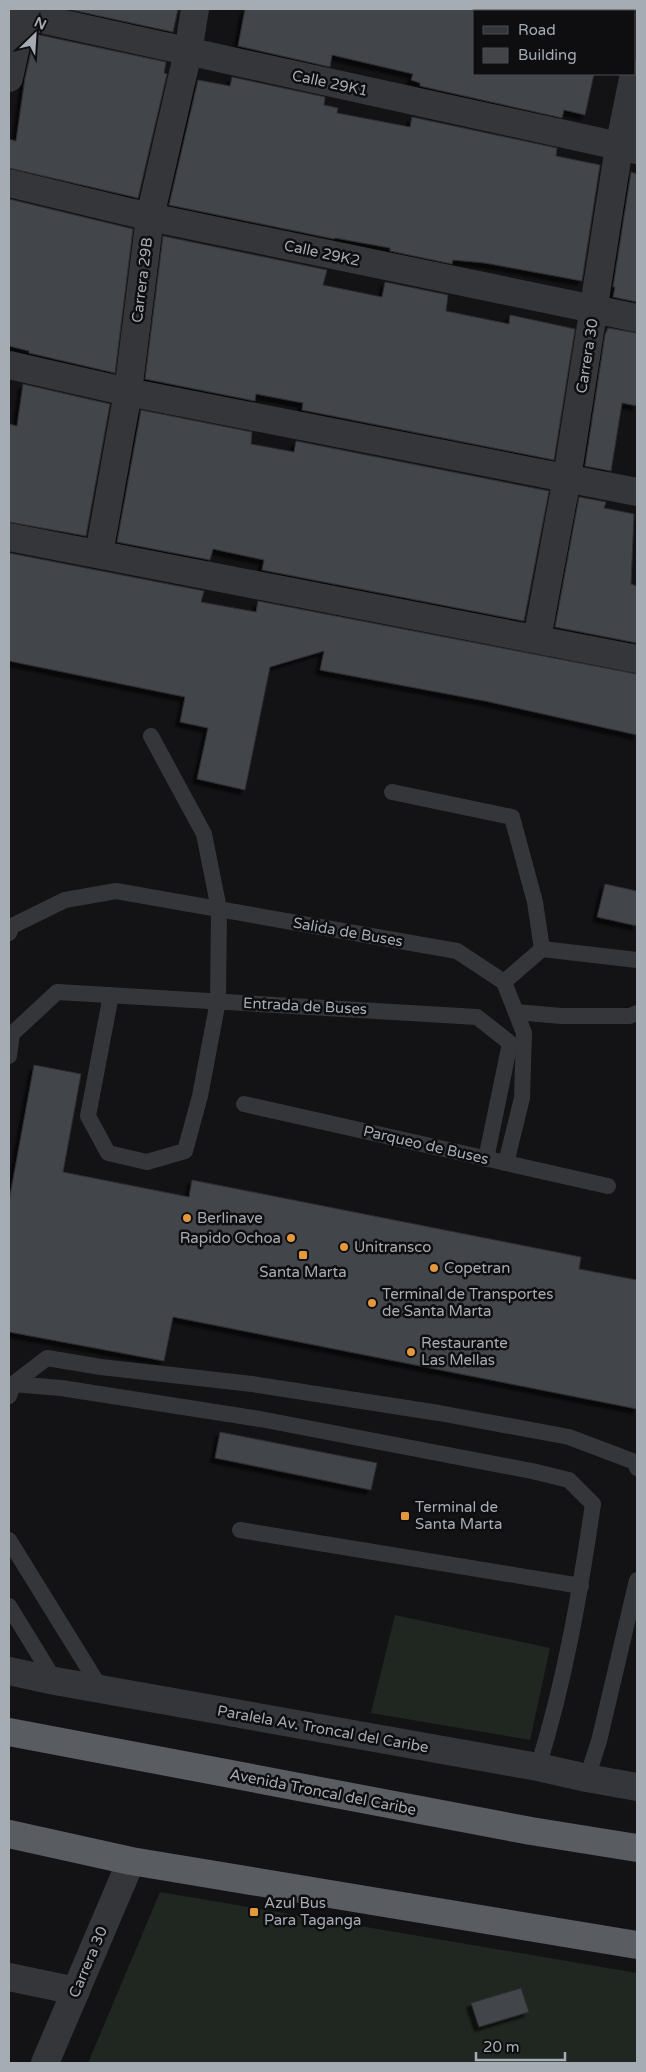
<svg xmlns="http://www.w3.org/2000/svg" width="646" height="2072" viewBox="0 0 646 2072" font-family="'Varela Round',sans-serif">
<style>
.grass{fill:#202720}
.building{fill:#424448;stroke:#2d2e31;filter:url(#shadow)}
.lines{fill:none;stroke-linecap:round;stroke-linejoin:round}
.service{stroke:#343639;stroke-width:16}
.minor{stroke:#343639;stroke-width:28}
.tertiary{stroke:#343639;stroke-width:28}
.trunk{stroke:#595c61;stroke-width:28}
.poi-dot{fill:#e5983b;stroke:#0e0e10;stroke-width:2}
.labels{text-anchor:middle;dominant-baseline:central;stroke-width:5;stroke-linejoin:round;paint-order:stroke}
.street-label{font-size:15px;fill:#a6acb4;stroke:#0e0e10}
.poi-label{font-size:15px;fill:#a6acb4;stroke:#0e0e10;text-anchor:start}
</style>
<defs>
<filter id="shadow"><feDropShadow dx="-4.5" dy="4.5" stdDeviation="1" flood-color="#0009"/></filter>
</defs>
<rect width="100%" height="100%" fill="#131315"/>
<g class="grass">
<path d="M395,1615L550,1648L530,1740L371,1713Z"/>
<path d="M160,1892L637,1973V2063H88Z"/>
</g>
<g class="building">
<path d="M67,9H178L173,32Z"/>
<path d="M245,9H475V74H594L585,115L564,110L562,118L420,86V83L411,80L413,74L332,55L330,67L238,46Z"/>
<path d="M35,34L166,62L164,73L167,74L138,198L9,168V139L16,141L25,78Z"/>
<path d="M232,77L325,97L324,105L338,108L337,113L410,127L412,117L557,148L556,156L600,165L582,281L485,263L453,260L452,264L390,251V248L335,238L334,239L169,205L198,80L230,86Z"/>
<path d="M631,172L637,174V302L613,297L615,287H613Z"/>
<path d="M9,199L133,229L115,373L29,353V351L9,346Z"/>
<path d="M163,236L327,270L323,285L382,297L385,282L448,295L446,311L509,324L510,315L575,329L554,460L302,410L303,403L256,394L255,401L145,379Z"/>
<path d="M608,328L637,333V406L622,403L611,471L585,466L605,335Z"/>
<path d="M23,384L110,404L86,536L9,522V424L17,426Z"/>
<path d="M141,410L252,432L251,444L294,452L296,441L549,491L524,621L262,570L264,560L213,549L210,560L117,542Z"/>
<path d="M579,497L606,502L604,508L634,514L631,584L637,586V643L555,627Z"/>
<path d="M9,553L204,591L201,602L256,612L258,601L637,674V735L485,701L320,670L324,651L270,667L245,790L197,779L208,728L180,722L185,697L9,661Z"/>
<path d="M605,884L637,891V926L597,917Z"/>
<path d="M34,1065L81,1074L63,1172L189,1197L192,1180L581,1257L579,1269L637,1280V1409L173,1317L164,1361L9,1332V1201Z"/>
<path d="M220,1432L377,1463L371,1490L215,1458Z"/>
<path d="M521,1988L529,2012L479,2027L471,2003Z"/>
</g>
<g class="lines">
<g class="service">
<path d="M392,792L512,817L535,902L542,949"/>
<path d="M9,933L12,926L65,900L116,891L457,951L504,982L524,1033L522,1098L506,1163"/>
<path d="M504,982L542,949L637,960"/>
<path d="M111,995L88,1116L108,1153L147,1162L185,1151L200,1096L218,1001L219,909L204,834L151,736"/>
<path d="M516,1012L561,1016H630L637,1013"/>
<path d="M9,1056L12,1034L57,992L477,1017L510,1043L486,1159"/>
<path d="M244,1104L608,1186"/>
<path d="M13,1384L47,1358L101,1367L252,1384L439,1413L569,1437L635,1462L637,1468"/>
<path d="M9,1396L13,1384L61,1388L260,1419L532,1471L569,1480L593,1504C580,1593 565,1681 538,1767"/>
<path d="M240,1530L581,1586"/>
<path d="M9,1540L101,1689"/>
<path d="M9,1606L55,1681"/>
<path d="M587,1778L599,1741L637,1580"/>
</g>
<g class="minor">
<path d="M23,15L637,150"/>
<path d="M9,78L24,9"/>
<path d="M9,183L150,217L637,318"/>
<path d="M9,365L128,392L637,492"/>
<path d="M9,537L637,659"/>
<path d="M99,554L128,392L150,217L188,52L195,9"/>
<path d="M537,639L567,478L619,147L634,74"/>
<path d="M9,1977L76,1991"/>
<path d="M45,2063L131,1861"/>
</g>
<path class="tertiary" d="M9,1671L55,1681L538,1767L587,1778L637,1787"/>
<g class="trunk">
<path d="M9,1732L531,1831L637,1848"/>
<path d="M9,1834L131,1861L637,1945"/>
</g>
</g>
<g class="poi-dot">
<circle cx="187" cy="1218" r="5"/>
<circle cx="291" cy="1238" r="5"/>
<circle cx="344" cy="1247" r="5"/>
<rect x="298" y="1250" width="10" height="10" rx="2.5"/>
<circle cx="434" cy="1268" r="5"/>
<circle cx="372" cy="1303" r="5"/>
<circle cx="411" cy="1352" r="5"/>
<rect x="400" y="1511" width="10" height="10" rx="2.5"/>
<rect x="249" y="1907" width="10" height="10" rx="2.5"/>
</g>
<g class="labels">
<g class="street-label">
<text transform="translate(330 83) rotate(12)">Calle 29K1</text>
<text transform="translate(322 253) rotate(12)">Calle 29K2</text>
<text transform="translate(142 280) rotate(-83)">Carrera 29B</text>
<text transform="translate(587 356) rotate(-81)">Carrera 30</text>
<text transform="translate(348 932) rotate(10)">Salida de Buses</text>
<text transform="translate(305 1006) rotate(3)">Entrada de Buses</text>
<text transform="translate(426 1145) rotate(13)">Parqueo de Buses</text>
<text transform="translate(323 1729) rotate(10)">Paralela Av. Troncal del Caribe</text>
<text transform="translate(323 1792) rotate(11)">Avenida Troncal del Caribe</text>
<text transform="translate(88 1962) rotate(-67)">Carrera 30</text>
</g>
<g class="poi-label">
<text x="197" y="1218">Berlinave</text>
<text x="281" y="1238" text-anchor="end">Rapido Ochoa</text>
<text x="354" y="1247">Unitransco</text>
<text x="444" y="1268">Copetran</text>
<text x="303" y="1272" text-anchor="middle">Santa Marta</text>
<text x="382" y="1294">Terminal de Transportes<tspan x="382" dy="17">de Santa Marta</tspan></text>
<text x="421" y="1343">Restaurante<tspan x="421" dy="17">Las Mellas</tspan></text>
<text x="415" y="1507">Terminal de<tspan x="415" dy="17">Santa Marta</tspan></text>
<text x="264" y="1903">Azul Bus<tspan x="264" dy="17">Para Taganga</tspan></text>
</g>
</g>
<rect width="646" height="2072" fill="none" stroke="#a6acb4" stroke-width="20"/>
<rect x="473" y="10" width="162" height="65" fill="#0e0e10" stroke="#4b4d52"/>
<rect x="483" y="26" width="25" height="8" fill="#343639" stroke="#4b4d52"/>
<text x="518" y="35" font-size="15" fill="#a6acb4">Road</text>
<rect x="483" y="48" width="25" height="15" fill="#424448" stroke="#4b4d52"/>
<text x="518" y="60" font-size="15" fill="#a6acb4">Building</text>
<g transform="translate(35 35) rotate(25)" stroke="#0e0e10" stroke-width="4" paint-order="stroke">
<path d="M0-4L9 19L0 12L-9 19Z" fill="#a6acb4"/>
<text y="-8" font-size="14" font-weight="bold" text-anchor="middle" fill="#a6acb4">N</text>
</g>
<path d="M476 2052v8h89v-8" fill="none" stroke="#a6acb4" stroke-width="2.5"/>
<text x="483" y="2052" font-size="15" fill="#a6acb4" stroke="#0e0e10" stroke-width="4" paint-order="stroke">20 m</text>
</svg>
